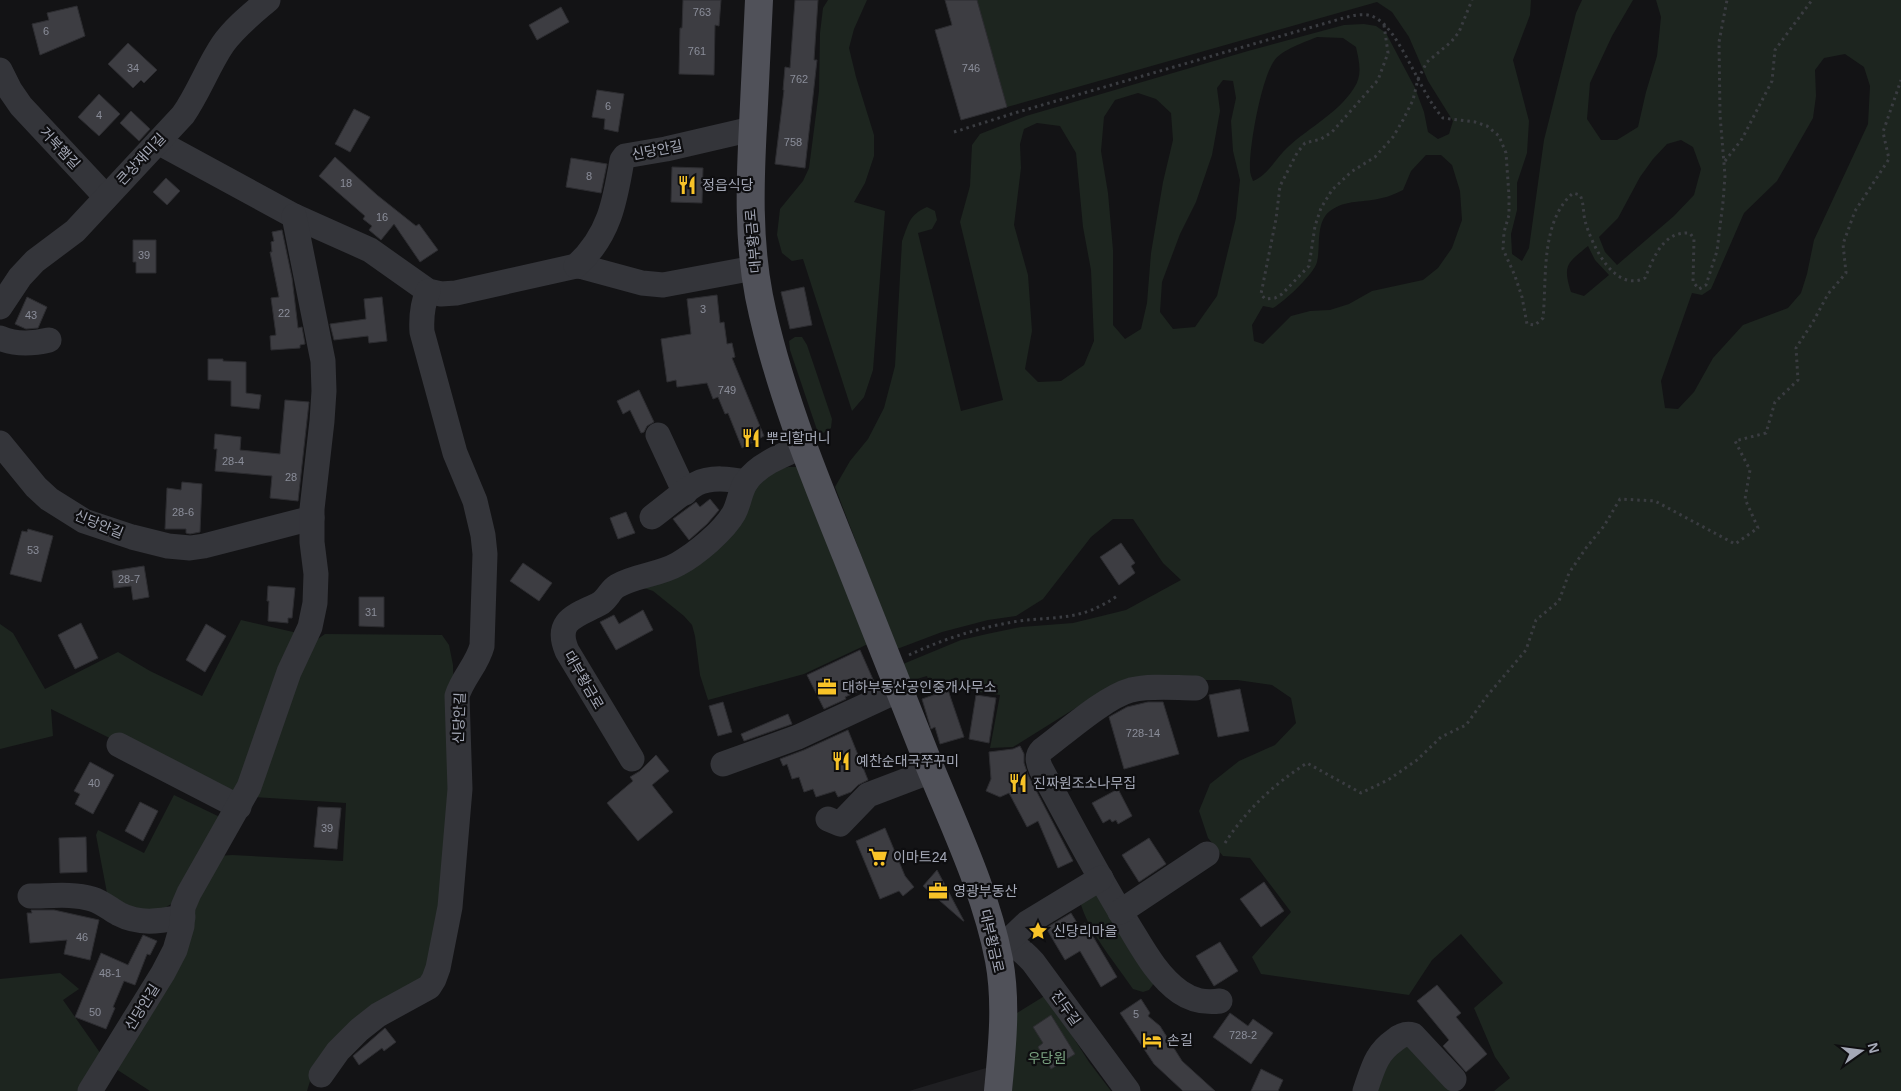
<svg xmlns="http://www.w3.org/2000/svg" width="1901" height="1091" viewBox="0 0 1901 1091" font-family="Helvetica,'Noto Sans KR',sans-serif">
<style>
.built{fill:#1f1f22}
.green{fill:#1d251f;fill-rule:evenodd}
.building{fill:#3d3d42;stroke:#2d2d31}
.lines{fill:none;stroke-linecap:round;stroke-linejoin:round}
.path{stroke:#3a3c41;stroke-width:3;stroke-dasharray:2.5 4;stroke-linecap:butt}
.minor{stroke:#34353a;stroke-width:25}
.major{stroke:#505159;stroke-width:28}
.labels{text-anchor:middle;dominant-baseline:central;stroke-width:4.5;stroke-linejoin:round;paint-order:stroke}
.number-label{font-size:11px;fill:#8a8d99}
.street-label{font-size:14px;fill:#a4a8b6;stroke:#0e0e10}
.poi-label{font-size:14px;fill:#a4a8b6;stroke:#0e0e10;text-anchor:start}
.park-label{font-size:14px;fill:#7aa280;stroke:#0e0e10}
</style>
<rect width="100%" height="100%" fill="#131315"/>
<path class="built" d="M986,1068L985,1091H909Z"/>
<g class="green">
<path d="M828,0H867L854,29L849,48L856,77L874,135V156L865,183L854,202L885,211L873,370L864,397L852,411L803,259L792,261L782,253L777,235L780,209L803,181L809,168L819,91L820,33L823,8Z"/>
<path d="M977,0H1531L1530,15L1513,60L1529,121L1527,153L1517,183V210L1511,234L1512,254L1522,261L1529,248L1544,140L1576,13L1582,0H1633L1612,36L1590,83L1587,119L1601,140H1617L1638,127L1646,92L1657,56L1661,17L1656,0H1901V1091H1494L1510,1078L1495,1057L1474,1008L1503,983L1461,934L1432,960L1409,995L1261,974L1252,957L1291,912L1250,858L1223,856L1208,838L1199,811L1210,784L1239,761L1275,745L1296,723L1291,698L1272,685L1237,680H1202L1090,699L1013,747L990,748L1000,695L945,687L932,691L927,676L910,681L903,664L961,640L987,634L1021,627L1073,623L1126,610L1181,580L1163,563L1133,519H1113L1091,537L1043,599L1016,616L988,620L942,632L897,649L835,487L850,461L868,439L884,408L895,366L902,241C909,223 909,215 927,207L935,211L937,220L932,229L918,233L961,411L1003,400L960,222L970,186L972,145L980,134L1026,116L1248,51L1344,25L1364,24L1376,26L1386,33L1415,88L1424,112L1428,132L1438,139L1449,134L1453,121L1428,81L1409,37L1392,12L1377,2L1007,107ZM1317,37L1343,38L1356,47C1359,61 1363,75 1354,88C1337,115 1305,129 1283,152C1273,163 1267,175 1253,181C1252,178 1250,174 1250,170C1249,147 1261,80 1274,61C1281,50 1305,42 1317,37ZM1845,54L1864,67L1870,86L1868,124L1814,240L1807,274L1801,293L1788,308L1743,325L1713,358L1694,392L1678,409L1665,408L1661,381L1692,293L1702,295L1711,289L1744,213L1777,181L1813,118L1816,96L1815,70L1824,58ZM1223,80L1233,81L1236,98L1231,121L1233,151L1240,180L1236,218L1217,296L1195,327L1173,329L1160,312L1162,282L1180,234L1196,202L1212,155L1220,111L1217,88ZM1138,93L1156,99L1171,113L1173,140L1163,182L1151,253L1147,303L1141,329L1125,339L1113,325V250L1108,193L1101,151L1104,117L1115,100ZM1037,123L1060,126L1076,153L1083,227L1091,270L1094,341L1084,365L1061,381L1038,382L1025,369L1032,331L1028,275L1014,225L1021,168L1020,144L1024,129ZM1681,140L1693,147L1701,169L1694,195L1674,216L1617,265L1605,252L1599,237L1618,218L1640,177L1653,159L1667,144ZM1426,155H1441L1452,165L1460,191L1462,220L1452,248L1438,268L1423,280L1372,291L1349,304L1330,310L1310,311L1291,316L1263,344L1254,341L1252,325L1263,306L1273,308C1284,302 1314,274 1317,262C1321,246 1315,223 1330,211C1346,199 1364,203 1382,198C1389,197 1396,193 1403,190L1411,171ZM1588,246L1595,260L1609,275L1584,296L1571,292C1562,264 1568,263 1588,246Z"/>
<path d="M795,337H802L807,345L832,419L831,428L823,433L817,430L790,350L789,341Z"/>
<path d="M788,467H796L800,470L868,644L804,674L708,700L700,675L695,636L692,625L684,616L653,591L638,586C673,558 708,529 743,501C758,488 767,472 788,467Z"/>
<path d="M241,620L302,634L237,801L51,709L53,736L0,749V624L13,633L45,689L118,652L150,671L202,696Z"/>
<path d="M325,634L442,635L449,645L453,665L456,790L432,973L315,1065L307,1091H150L113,1067L187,927L219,856L232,855L343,861L346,803L254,797L309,645Z"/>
<path d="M174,795L222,818L171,904L157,913L144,916L107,893L96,835L98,830L144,853Z"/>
<path d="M1095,887L1155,982L1149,990L1143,992L1133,989C1116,964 1087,930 1080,901Z"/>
<path d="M60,973L79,989L63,1000L103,1057L82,1091H0V979Z"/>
<path d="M1046,995L1089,1062L1111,1091H1012L1017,1013Z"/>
<path d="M1407,1042L1455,1091H1371L1376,1078Z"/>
</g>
<g class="building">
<path d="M683,0H721L719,26L715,25L714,75L679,74L680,28H682Z"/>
<path d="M795,0H818L814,60H817L805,168L775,164L784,90H783L785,67L790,68Z"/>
<path d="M945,0H977L1007,107L961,120L935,30L952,25Z"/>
<path d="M77,6L85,36L40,55L32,24L49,20L47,13Z"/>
<path d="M561,7L569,22L537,40L529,25Z"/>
<path d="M128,43L157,70L144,83L141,80L133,88L108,64Z"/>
<path d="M597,90L624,94L618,132L604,129L605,119L592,117Z"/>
<path d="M99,94L120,114L99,136L78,117Z"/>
<path d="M354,109L370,117L350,152L335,144Z"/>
<path d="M131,111L150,129L139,141L120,123Z"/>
<path d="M335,157L377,195L416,226L419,224L438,250L420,262L394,224L381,240L369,230L372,226L363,219L365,216L319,176Z"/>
<path d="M571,158L607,164L601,193L566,187Z"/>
<path d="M672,167L703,168L702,203L671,202Z"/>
<path d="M166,178L180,191L167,205L153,192Z"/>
<path d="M282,230L292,278L298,328L302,327L305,344L300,345V348L271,350L270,336L276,335L271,298L279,297L270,252H272L271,242L274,241L272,232Z"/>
<path d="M133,240H156V273H136V262H133Z"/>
<path d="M804,287L812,325L790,329L781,292Z"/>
<path d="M717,295L720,323L724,322L727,344L732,343L735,357L732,358L764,436L742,448L728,413L725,414L718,397L713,399L707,383L677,387L676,380L667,382L661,339L691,334L687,299Z"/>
<path d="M27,297L47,307L38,328L26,329L15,324Z"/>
<path d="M382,297L387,341L369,343L368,336L334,340L330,324L366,319L364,299Z"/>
<path d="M208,359H223V361L246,362V393L261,395L259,409L231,406V381L208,380Z"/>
<path d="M639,390L654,422L647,426L644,432L641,433L630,410L623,414L617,401Z"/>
<path d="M285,400L309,402L298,501L270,498L272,476L215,471L217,449H214L215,434L241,437L240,450L280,454Z"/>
<path d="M182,482L202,484L200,532L190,534L186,533V529H165L167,488L181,490Z"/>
<path d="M710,499L719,510L707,524L689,540L673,519L696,502L700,507Z"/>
<path d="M626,512L635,533L618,539L610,518Z"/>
<path d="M28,529L53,536L41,582L10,574L22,531L27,532Z"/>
<path d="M1121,543L1135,563L1131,566L1135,573L1119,585L1100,557Z"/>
<path d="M523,563L552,583L539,601L510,581Z"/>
<path d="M144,566L149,597L133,600L131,586L114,588L112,571Z"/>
<path d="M268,586L295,588L292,618H288V623L268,621L269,601H267Z"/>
<path d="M359,597H384V627L359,626Z"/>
<path d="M643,610L653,630L616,650L600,622L614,615L619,624Z"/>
<path d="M81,623L98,658L75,669L58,635Z"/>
<path d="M206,624L226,636L205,672L186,660Z"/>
<path d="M860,650L875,684L845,697L846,699L824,709L807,675Z"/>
<path d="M1240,689L1249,731L1218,737L1209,695Z"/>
<path d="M948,690L964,737L940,744L935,727L931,729L922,699Z"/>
<path d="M976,695L996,698L989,743L969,739Z"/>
<path d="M723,702L732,732L718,736L709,706Z"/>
<path d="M1148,702H1163L1179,754L1124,769L1109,717L1127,707Z"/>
<path d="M788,714L792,724L744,741L741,734Z"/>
<path d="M848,730L868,780L858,785L851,792L838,797L835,791L816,797L813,789L804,792L799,777L792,779L787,764L783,766L780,759L804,750Z"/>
<path d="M1020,746L1024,754V763L1028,775L1073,861L1058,868L1038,821L1027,827L1009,793L1000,797L986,791L991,779L989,752L1013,749Z"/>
<path d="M656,755L669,771L652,785L673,812L638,841L607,803L633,781L630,777L640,771Z"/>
<path d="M90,762L114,775L93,814L75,804L80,794L74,791Z"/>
<path d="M1118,789L1132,816L1118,824L1116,820L1112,822L1110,819L1103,823L1092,803Z"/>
<path d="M140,802L158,811L143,841L125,831Z"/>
<path d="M318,807L341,808L337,849L314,847Z"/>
<path d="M885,828L905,876L914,887L903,896L899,891L880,899L856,841Z"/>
<path d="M86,837L87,872L60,873L59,838Z"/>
<path d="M1149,838L1166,864L1139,882L1122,855Z"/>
<path d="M937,870L964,921H963L923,886Z"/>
<path d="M1264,882L1284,911L1261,927L1240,899Z"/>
<path d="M31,910H54L99,920L90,960L64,954L67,940L30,943L27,913H32Z"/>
<path d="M1071,913L1079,926L1085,923L1117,977L1101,987L1080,951L1065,960L1046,928Z"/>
<path d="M143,935L157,941L150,955L147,954L135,985L124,981L113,1007L115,1008L106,1029L75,1017L101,953L128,965Z"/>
<path d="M1220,942L1238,971L1214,986L1196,956Z"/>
<path d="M1437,985L1461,1013L1456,1017L1487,1054L1466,1072L1443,1046L1449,1040L1417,1001Z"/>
<path d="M1141,999L1150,1013L1148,1016L1160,1026L1182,1061L1215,1091H1183L1154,1064L1120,1013Z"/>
<path d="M1230,1013L1248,1026L1253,1019L1273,1033L1251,1064L1213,1037Z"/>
<path d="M1051,1015L1075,1054L1051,1069L1038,1047L1043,1043L1033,1027Z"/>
<path d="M385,1028L396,1042L384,1051L382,1048L359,1065L353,1056Z"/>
<path d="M1261,1069L1283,1080L1278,1091H1251Z"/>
</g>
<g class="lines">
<g class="path">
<path d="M1384,25L1388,53L1378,80L1332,132L1321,139L1305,143L1297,153L1280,186L1276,219L1261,294L1265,299L1275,298L1282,294L1309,266L1315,226L1321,208L1332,190L1351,172L1375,157L1393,137L1403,120L1413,100L1418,79L1427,62L1451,42L1459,32L1472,0"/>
<path d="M954,132L1018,112L1340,19C1351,16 1363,12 1374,17C1400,29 1420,94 1443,118L1475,122L1487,126L1499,136L1506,153L1509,196V215L1504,232L1503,249L1515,276L1522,297L1527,324L1535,325L1543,318C1547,278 1540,222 1573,193L1580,195C1584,203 1583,212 1585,221C1592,245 1614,293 1645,278C1654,257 1663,231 1690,233L1694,239L1693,282L1699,289L1706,285L1717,251L1723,202L1725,176L1720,115L1719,42L1727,0"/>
<path d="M1725,161L1742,139L1772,81L1775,50L1812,0"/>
<path d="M909,655C943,639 981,627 1019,621C1059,616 1081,621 1117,596"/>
<path d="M1225,843C1247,809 1273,785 1307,763L1361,793L1388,780L1417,760L1441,737L1466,725L1487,696L1526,650L1536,620L1559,601L1569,573L1586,548L1604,526L1620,499L1655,501L1735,544L1758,528L1745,499L1750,470L1735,441L1766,433L1775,402L1798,380L1796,348L1813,322L1828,294L1846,273L1843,244L1855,211L1889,159L1883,132L1901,80"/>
</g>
<g class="minor">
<path d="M0,70L10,90L21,106L106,197"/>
<path d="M158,142L294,216L370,250L428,291L441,294L456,293L576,266L583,267L642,283L663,285L754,268"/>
<path d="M576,266C609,236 615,202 622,160L625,156L666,149L752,129"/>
<path d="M0,307L20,277L35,261L75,231L183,115C199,92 208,66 223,44C235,27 253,13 268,0"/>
<path d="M0,338C16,345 32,344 49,340"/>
<path d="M658,435L685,493"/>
<path d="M0,443L36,487L49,499L84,521L132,537L168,546L190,548L204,546L312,518"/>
<path d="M652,517C667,506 681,493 696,484C711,476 731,479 746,482"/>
<path d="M1196,688C1175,688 1152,685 1131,690C1105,697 1065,733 1042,750C1036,756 1038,762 1041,769C1069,821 1096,873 1127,923C1142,947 1156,975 1180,992C1193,1001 1205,1003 1220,1001"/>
<path d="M119,745L239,807"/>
<path d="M632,759L567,651C554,620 576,616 599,604C607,600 610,590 617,586C636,575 659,575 678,564C696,554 724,531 734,513C739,504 740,491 746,482C758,464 785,454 804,446"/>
<path d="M723,764L798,737L899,690"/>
<path d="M828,819L840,824L868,795L931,771"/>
<path d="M30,896C50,896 73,893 92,899C102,902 110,909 119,914C140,925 160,921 183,917"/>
<path d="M1120,912L1207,854"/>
<path d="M994,940C1013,943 1020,948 1033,962L1128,1091"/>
<path d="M1007,942L1027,923L1101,878"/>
<path d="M321,1075L338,1051L359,1030L378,1015L429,987L434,979L438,968L450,907L460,789L457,696C463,677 477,665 482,646L485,554L483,535L475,501L455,453L422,332C421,317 422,305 428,291"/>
<path d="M90,1091L163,973L175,950L182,926L183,907L189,893L249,787L289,672L310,627L315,603L316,574L312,542V509L322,421L324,391L323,361L294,216"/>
<path d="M1365,1091C1373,1069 1375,1054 1395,1040C1401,1035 1406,1033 1413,1035L1454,1079"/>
</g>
<path class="major" d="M759,0C757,42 755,84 753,125C750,182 748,239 759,296C777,385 812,471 846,555C873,624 900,693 928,762C954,826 986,892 999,960C1007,1003 1002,1048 998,1091"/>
</g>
<defs>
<g id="restaurant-bare" transform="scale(1.5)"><path d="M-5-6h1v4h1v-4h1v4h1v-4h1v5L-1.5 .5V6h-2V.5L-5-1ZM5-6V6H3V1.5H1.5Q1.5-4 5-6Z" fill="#f8c328" stroke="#0e0e10" stroke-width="2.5" paint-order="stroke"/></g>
<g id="office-bare" transform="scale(1.5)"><path d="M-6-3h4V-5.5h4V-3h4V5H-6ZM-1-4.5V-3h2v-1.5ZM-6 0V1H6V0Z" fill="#f8c328" stroke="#0e0e10" stroke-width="2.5" paint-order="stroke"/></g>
<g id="supermarket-bare" transform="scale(1.5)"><path d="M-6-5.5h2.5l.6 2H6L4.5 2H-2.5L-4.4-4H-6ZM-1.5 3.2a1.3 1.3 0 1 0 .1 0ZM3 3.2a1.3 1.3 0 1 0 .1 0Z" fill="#f8c328" stroke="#0e0e10" stroke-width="2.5" paint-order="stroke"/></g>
<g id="sight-bare" transform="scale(1.5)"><path d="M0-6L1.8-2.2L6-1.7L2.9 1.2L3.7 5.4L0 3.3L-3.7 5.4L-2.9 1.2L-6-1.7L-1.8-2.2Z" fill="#f8c328" stroke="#0e0e10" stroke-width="2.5" paint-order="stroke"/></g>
<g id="hotel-bare" transform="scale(1.5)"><path d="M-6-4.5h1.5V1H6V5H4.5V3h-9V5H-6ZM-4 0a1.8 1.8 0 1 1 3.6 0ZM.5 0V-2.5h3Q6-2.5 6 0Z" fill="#f8c328" stroke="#0e0e10" stroke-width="2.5" paint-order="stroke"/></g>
</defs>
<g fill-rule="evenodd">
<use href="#restaurant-bare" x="687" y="185"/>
<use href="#restaurant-bare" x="751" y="438"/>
<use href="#office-bare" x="827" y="687"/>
<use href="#restaurant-bare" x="841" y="761"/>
<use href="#restaurant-bare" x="1018" y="783"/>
<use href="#supermarket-bare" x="878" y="857"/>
<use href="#office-bare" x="938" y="891"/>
<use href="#sight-bare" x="1038" y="931"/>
<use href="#hotel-bare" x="1152" y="1040"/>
</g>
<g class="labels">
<g class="number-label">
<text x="702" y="12">763</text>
<text x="46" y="31">6</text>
<text x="697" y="51">761</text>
<text x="133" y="68">34</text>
<text x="971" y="68">746</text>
<text x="799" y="79">762</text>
<text x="608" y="106">6</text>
<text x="99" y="115">4</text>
<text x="793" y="142">758</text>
<text x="589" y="176">8</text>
<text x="346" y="183">18</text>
<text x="382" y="217">16</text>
<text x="144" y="255">39</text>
<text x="703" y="309">3</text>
<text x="284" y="313">22</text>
<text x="31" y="315">43</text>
<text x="727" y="390">749</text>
<text x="233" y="461">28-4</text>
<text x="291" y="477">28</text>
<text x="183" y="512">28-6</text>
<text x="33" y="550">53</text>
<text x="129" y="579">28-7</text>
<text x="371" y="612">31</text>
<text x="1143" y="733">728-14</text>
<text x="94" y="783">40</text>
<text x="327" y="828">39</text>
<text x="82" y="937">46</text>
<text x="110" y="973">48-1</text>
<text x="95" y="1012">50</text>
<text x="1136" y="1014">5</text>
<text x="1243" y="1035">728-2</text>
</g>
<g class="street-label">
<text transform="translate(60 148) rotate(47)">거북햄길</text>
<text transform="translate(657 150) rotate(-11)">신당안길</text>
<text transform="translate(141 159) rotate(-47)">큰상재미길</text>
<text transform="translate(753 241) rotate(-95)">대부황금로</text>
<text transform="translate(99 524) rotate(22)">신당안길</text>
<text transform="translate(584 680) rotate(60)">대부황금로</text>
<text transform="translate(459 718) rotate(-88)">신당안길</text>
<text transform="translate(992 941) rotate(77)">대부황금로</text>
<text transform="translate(142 1007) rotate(-58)">신당안길</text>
<text transform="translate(1066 1008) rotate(54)">진두길</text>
</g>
<g class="poi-label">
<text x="702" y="185">정읍식당</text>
<text x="766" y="438">뿌리할머니</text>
<text x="842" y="687">대하부동산공인중개사무소</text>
<text x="856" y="761">예찬순대국쭈꾸미</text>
<text x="1033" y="783">진짜원조소나무집</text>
<text x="893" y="857">이마트24</text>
<text x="953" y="891">영광부동산</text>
<text x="1053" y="931">신당리마을</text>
<text x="1167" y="1040">손길</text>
</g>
<g class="park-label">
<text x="1047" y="1058">우당원</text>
</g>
</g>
<g transform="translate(1861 1051) rotate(76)" stroke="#0e0e10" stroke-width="4" paint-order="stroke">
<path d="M0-4L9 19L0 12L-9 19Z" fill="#a4a8b6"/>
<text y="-8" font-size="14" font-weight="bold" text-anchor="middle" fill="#a4a8b6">N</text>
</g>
</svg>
